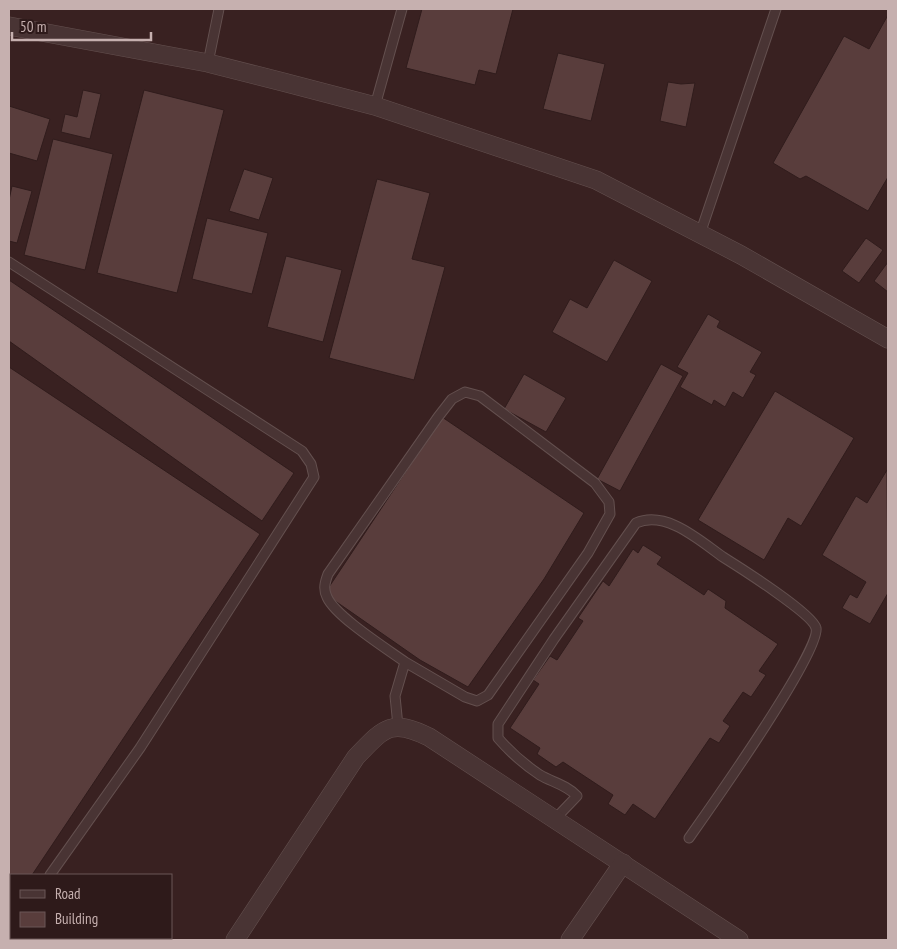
<svg xmlns="http://www.w3.org/2000/svg" width="897" height="949" viewBox="0 0 897 949" font-family="'PT Sans Narrow',sans-serif">
<style>
.building{fill:#593d3c;stroke:#301c1c}
.lines{fill:none;stroke-linecap:round;stroke-linejoin:round}
.service-casing{stroke:#64504f;stroke-width:11}
.minor-casing{stroke:#64504f;stroke-width:19}
.service{stroke:#493434;stroke-width:9}
.minor{stroke:#493434;stroke-width:18}
</style>
<rect width="100%" height="100%" fill="#392121"/>
<g class="building">
<path d="M422,9H513L496,74L479,70L475,85L406,68Z"/>
<path d="M888,15V177L868,211L806,176L800,179L773,163L844,36L869,49Z"/>
<path d="M558,53L605,64L591,121L543,109Z"/>
<path d="M668,82L681,84L695,83L686,127L660,121Z"/>
<path d="M83,90L101,94L90,139L61,132L65,114L77,117Z"/>
<path d="M144,90L224,110L177,293L97,273Z"/>
<path d="M9,106L50,119L37,161L9,153Z"/>
<path d="M53,139L113,154L85,270L24,255Z"/>
<path d="M244,169L273,178L259,220L229,211Z"/>
<path d="M377,179L430,193L412,259L445,267L414,380L329,358Z"/>
<path d="M12,186L32,191L17,243L9,241V200Z"/>
<path d="M207,218L268,233L252,294L192,279Z"/>
<path d="M866,238L883,250L859,283L842,271Z"/>
<path d="M286,256L342,270L323,342L267,327Z"/>
<path d="M614,260L652,281L607,362L552,332L570,299L587,308Z"/>
<path d="M888,262V292L874,281Z"/>
<path d="M9,280L294,473L262,521L9,341Z"/>
<path d="M708,314L720,321L717,327L762,352L750,372L756,375L743,398L733,392L725,407L714,400L712,405L680,387L688,373L677,367Z"/>
<path d="M661,364L683,376L620,491L597,479Z"/>
<path d="M9,367L260,534L32,875H11V906L9,910Z"/>
<path d="M524,374L566,398L546,432L504,409Z"/>
<path d="M775,391L854,438L801,526L788,518L764,560L698,520Z"/>
<path d="M442,417L584,513L544,579L468,687L420,660L328,596L329,587Z"/>
<path d="M887,470L888,593L870,624L842,608L850,594L857,598L866,582L822,555L856,496L867,503Z"/>
<path d="M643,545L662,557L657,564L704,595L708,589L726,601L725,608L778,644L759,671L766,675L751,697L743,692L723,721L730,726L719,743L710,738L655,819L633,804L625,815L608,804L613,795L563,762L556,767L537,754L540,748L510,728L539,684L533,680L550,656L557,660L583,621L578,618L603,581L609,586L633,549L638,553Z"/>
</g>
<g class="lines">
<g class="service-casing">
<g id="service">
<path d="M208,63L219,9"/>
<path d="M375,106L402,9"/>
<path d="M700,234L776,9"/>
<path d="M9,262L302,451L311,464L314,477L140,748L50,875"/>
<path d="M398,726L395,696L405,662L465,697L477,701L488,695L588,553L610,514L609,502L595,483L480,396L465,392L452,399L438,417L328,574C325,582 323,589 327,597C335,616 387,649 405,662"/>
<path d="M555,819L577,796C567,785 552,782 540,775C525,765 510,752 498,738V724L554,639L636,523C666,510 699,540 723,557C739,567 813,614 816,628C822,650 708,811 689,838"/>
<path d="M9,936L11,933"/>
</g>
</g>
<g class="minor-casing">
<g id="minor">
<path d="M9,26L208,63L283,82L375,106L596,180L741,255L888,339"/>
<path d="M235,940L356,757C384,728 391,718 429,737L739,940"/>
<path d="M570,940L623,863"/>
</g>
</g>
<use href="#service" class="service"/>
<use href="#minor" class="minor"/>
</g>
<rect width="897" height="949" fill="none" stroke="#c6b0af" stroke-width="20"/>
<rect x="10" y="874" width="162" height="65" fill="#2e1a1a" stroke="#6b5656"/>
<rect x="20" y="890" width="25" height="8" fill="#493434" stroke="#6b5656"/>
<text x="55" y="899" font-size="15" fill="#c6b0af">Road</text>
<rect x="20" y="912" width="25" height="15" fill="#593d3c" stroke="#6b5656"/>
<text x="55" y="924" font-size="15" fill="#c6b0af">Building</text>
<path d="M12 32v8h139v-8" fill="none" stroke="#c6b0af" stroke-width="2.5"/>
<text x="20" y="32" font-size="15" fill="#c6b0af" stroke="#2e1a1a" stroke-width="4" paint-order="stroke">50 m</text>
</svg>
